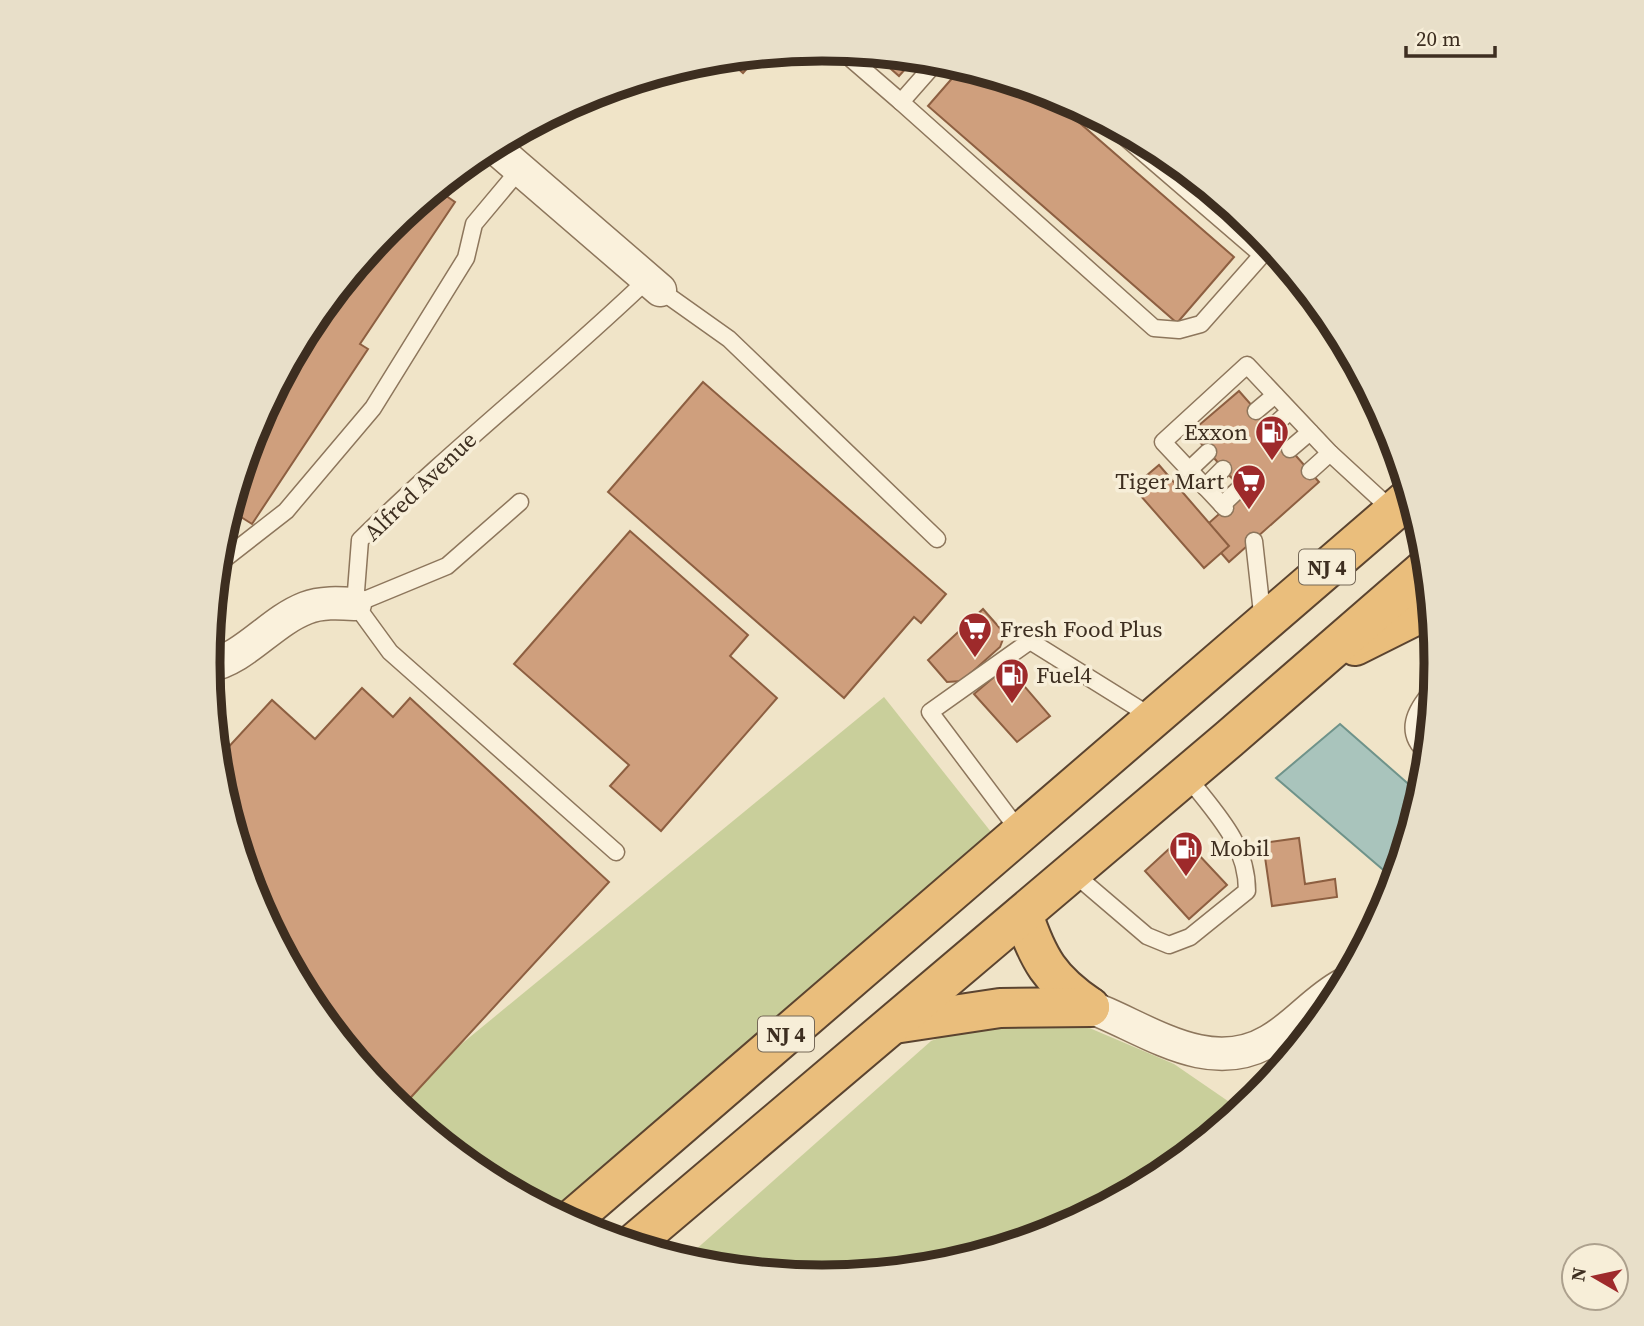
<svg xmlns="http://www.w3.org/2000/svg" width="1644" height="1326" viewBox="0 0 1644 1326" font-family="'Source Serif 4',serif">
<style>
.green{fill:#c9cf9b}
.water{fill:#a9c4bc;stroke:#6f938a;stroke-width:2}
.building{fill:#cf9f7d;stroke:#8d5f41;stroke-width:2}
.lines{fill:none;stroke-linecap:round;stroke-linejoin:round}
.service-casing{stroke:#8d765c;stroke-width:19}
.minor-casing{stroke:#8d765c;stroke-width:35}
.trunk-casing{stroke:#5b4430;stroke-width:42}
.service{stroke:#faf1dc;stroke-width:16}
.minor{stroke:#faf1dc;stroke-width:32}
.trunk{stroke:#eabe7c;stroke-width:38}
.labels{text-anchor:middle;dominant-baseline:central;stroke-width:7;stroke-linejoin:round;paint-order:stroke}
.shield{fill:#f7eed8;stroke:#756857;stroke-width:2}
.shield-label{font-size:21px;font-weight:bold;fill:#3d2e20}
.poi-label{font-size:23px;fill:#3d2e20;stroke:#f7eed8;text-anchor:start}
.street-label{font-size:23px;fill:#3d2e20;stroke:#f7eed8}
.rim{fill:none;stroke:#3d2e20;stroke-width:9}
</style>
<rect width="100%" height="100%" fill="#f0e4c8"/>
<g class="green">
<path d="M884,697L1003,847L570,1221L481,1173L392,1101Z"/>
<path d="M1059,1015L1174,1064L1241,1110L1163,1174L1057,1230L941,1265L822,1277L702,1265L684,1260L931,1041L993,1017Z"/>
</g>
<path class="water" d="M1340,724L1421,795L1395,880L1276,778Z"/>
<g class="building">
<path d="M874,54L915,58L899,76Z"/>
<path d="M759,55L743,73L726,58Z"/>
<path d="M962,67L1044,92L1234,257L1177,323L928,106Z"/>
<path d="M436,189L455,202L360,344L368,349L252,524L230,510L255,428L312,322L388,229Z"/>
<path d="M703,382L946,594L921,623L914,617L844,698L608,492Z"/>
<path d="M1239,391L1319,482L1229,562L1201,530L1244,492L1191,432Z"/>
<path d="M1159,465L1229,546L1204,568L1133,487Z"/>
<path d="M630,531L748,635L730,656L777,698L661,831L610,786L629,765L514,664Z"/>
<path d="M983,609L1005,634L1000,647L962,681L947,682L928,660Z"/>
<path d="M1007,666L1050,716L1017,742L974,694Z"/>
<path d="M362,688L393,717L410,698L609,882L401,1108L388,1097L311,1004L255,898L220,782L216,746L223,753L272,700L315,739Z"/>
<path d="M1182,837L1227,885L1189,919L1145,871Z"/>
<path d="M1299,838L1305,884L1335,879L1337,897L1272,906L1263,843Z"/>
</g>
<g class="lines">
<g class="service-casing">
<g id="service">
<path d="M842,51L901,102L938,60"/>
<path d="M901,102L1154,328L1179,330L1201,324L1270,246"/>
<path d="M1111,125L1262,255"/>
<path d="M660,290L729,339L937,539"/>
<path d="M1256,411L1275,395"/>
<path d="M1271,428L1290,411"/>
<path d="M1290,449L1310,432"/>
<path d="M1189,470L1208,452"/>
<path d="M1310,471L1330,453"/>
<path d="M1205,487L1223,469"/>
<path d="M1222,505L1240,488"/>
<path d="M1225,508L1163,442L1247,365L1330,453L1393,511"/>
<path d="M1254,541L1263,622"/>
<path d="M218,564L286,511L373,408L466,258L474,224L520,169"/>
<path d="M355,604L360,540C452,449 554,369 648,279"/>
<path d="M355,604L390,652L616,852"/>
<path d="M355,604L447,566L520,502"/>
<path d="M1427,753C1403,732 1415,710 1433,690"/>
<path d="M1020,832L930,712L1030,641L1152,717"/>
<path d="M1072,872L1147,936L1169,945L1190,937L1247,891C1247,842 1214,812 1186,775"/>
</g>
</g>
<g class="minor-casing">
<g id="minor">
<path d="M493,146L660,290"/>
<path d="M208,666C246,658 270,622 306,608C321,602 339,603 355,604"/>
<path d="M1090,1007C1146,1028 1208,1077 1269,1041C1296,1026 1315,1000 1343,985"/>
</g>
</g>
<g class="trunk-casing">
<g id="trunk">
<path d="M1355,646L1431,608"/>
<path d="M1023,914C1038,959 1050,980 1090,1007"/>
<path d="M894,1024L1000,1008L1090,1007"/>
<path d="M570,1221L1410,497"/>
<path d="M633,1244L1229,739L1427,567"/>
</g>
</g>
<use href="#service" class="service"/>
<use href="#minor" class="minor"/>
<use href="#trunk" class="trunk"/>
</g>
<defs>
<g id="fuel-pin" transform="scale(1.75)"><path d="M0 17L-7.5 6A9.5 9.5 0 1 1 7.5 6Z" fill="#9e2a2b" stroke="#f7eed8"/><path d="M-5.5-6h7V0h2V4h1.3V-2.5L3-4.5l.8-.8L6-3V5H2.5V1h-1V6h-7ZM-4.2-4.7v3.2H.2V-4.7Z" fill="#fff"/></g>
<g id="supermarket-pin" transform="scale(1.75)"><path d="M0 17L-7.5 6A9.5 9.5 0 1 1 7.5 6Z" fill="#9e2a2b" stroke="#f7eed8"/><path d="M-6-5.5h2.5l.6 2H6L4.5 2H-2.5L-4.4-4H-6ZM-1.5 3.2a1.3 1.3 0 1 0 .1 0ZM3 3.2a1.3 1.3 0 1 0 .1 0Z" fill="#fff"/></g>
</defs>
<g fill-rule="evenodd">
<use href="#fuel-pin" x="1272" y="432"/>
<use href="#supermarket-pin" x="1249" y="481"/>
<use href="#supermarket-pin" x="975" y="629"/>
<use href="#fuel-pin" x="1012" y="675"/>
<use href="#fuel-pin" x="1186" y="848"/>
</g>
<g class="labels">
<g class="shield">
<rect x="1299" y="549.5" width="56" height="35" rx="5"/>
<rect x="758" y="1016.5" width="56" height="35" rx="5"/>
</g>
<g class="shield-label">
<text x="1327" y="567">NJ 4</text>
<text x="786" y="1034">NJ 4</text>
</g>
<g class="poi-label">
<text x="1248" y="432" text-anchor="end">Exxon</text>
<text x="1224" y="481" text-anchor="end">Tiger Mart</text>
<text x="1000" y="629">Fresh Food Plus</text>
<text x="1036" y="675">Fuel4</text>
<text x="1210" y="848">Mobil</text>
</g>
<g class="street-label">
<text transform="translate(420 486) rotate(-44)">Alfred Avenue</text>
</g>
</g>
<path d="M0 0H1644V1326H0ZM220 663a602 602 0 1 1 1204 0a602 602 0 1 1-1204 0Z" fill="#e8dfc9" fill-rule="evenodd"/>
<path class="rim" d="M220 663a602 602 0 1 1 1204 0a602 602 0 1 1-1204 0Z"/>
<g transform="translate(1595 1277) rotate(279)"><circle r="33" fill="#f7eed8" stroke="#ada18e" stroke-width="2"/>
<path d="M0-5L12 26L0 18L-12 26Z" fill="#9e2a2b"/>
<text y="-10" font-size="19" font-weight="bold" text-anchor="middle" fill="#3d2e20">N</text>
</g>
<path d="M1406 46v10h89v-10" fill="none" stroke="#3d2e20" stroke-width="3.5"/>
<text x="1416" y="46" font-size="21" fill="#3d2e20" stroke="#f7eed8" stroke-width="5" paint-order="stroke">20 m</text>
</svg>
